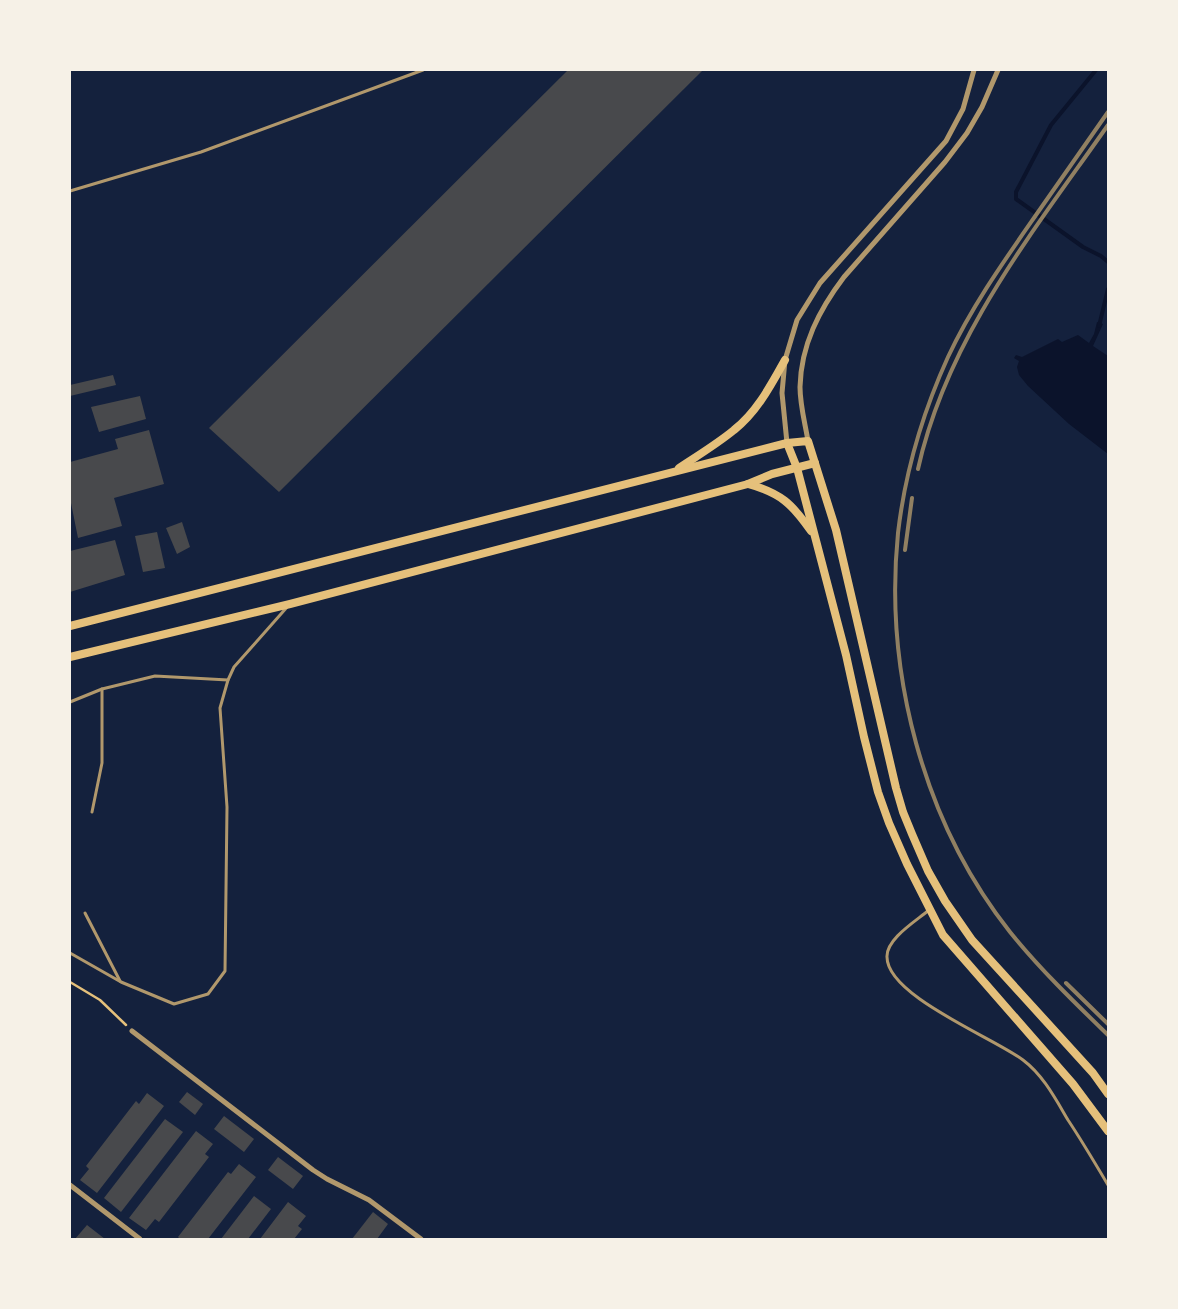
<svg xmlns="http://www.w3.org/2000/svg" width="1178" height="1309" viewBox="0 0 1178 1309" font-family="Montserrat,sans-serif">
<style>
.water{fill:#0b132b}
.lines{fill:none;stroke-linecap:round;stroke-linejoin:round}
.stream{stroke:#0b132b;stroke-width:4}
.building{fill:#48494c}
.path{stroke:#e5c07b;stroke-width:2.5}
.service{stroke:#b1986c;stroke-width:3}
.minor{stroke:#b1986c;stroke-width:5}
.secondary{stroke:#e5c07b;stroke-width:8}
.rail{stroke:#918062;stroke-width:4}
</style>
<rect width="100%" height="100%" fill="#14213d"/>
<path class="water" d="M1097,322L1103,324L1093,346L1108,356V454L1069,424L1028,386L1019,375L1017,367L1019,361L1014,358L1016,355L1022,357L1058,339L1062,342L1078,335L1089,343L1094,334Z"/>
<g class="lines">
<g class="stream">
<path d="M1096,70L1051,125L1016,192V199L1083,247L1101,256L1108,262"/>
<path d="M1099,326L1108,289"/>
</g>
</g>
<g class="building">
<path d="M568,70H703L279,492L209,428Z"/>
<path d="M113,375L116,385L70,396V385Z"/>
<path d="M140,396L146,419L99,432L91,407Z"/>
<path d="M149,430L164,484L114,498L122,526L78,538L70,498V462L118,449L115,439Z"/>
<path d="M182,522L190,547L177,554L166,528Z"/>
<path d="M157,532L165,568L143,572L135,536Z"/>
<path d="M115,540L125,575L70,592V551Z"/>
<path d="M187,1092L203,1104L195,1115L179,1102Z"/>
<path d="M147,1093L164,1106L97,1193L80,1180L89,1169L86,1166L136,1101L139,1104Z"/>
<path d="M224,1116L254,1139L244,1152L214,1129Z"/>
<path d="M165,1119L183,1132L121,1212L104,1198Z"/>
<path d="M196,1131L213,1144L205,1154L209,1157L159,1222L155,1219L146,1230L129,1218Z"/>
<path d="M278,1157L303,1176L293,1189L268,1170Z"/>
<path d="M239,1164L256,1177L208,1239H180L178,1237L228,1172L231,1174Z"/>
<path d="M254,1196L271,1209L248,1239H221Z"/>
<path d="M288,1202L306,1216L298,1226L302,1229L294,1239H260Z"/>
<path d="M373,1212L388,1224L377,1239H352Z"/>
<path d="M87,1225L105,1239H75Z"/>
</g>
<g class="lines">
<path class="path" d="M70,982L100,1000L126,1025"/>
<g class="service">
<path d="M70,191L201,152L423,70"/>
<path d="M70,702L102,689"/>
<path d="M92,812L102,763V689L155,676L228,680"/>
<path d="M929,910C916,921 886,939 887,957C887,996 994,1038 1023,1060C1043,1075 1055,1098 1068,1120C1082,1141 1095,1163 1108,1185"/>
<path d="M85,913L120,981"/>
<path d="M70,953L121,982L174,1004L208,994L225,971L227,807L220,708L228,680L234,667L288,606"/>
</g>
<g class="minor">
<path d="M808,441C805,423 800,405 800,387C801,345 819,310 844,277L945,162L967,133L982,107L998,70"/>
<path d="M787,443L782,393L785,360L797,320L820,283L946,141L963,109L974,70"/>
<path d="M132,1031L313,1170L327,1179L369,1200L421,1239"/>
<path d="M70,1185L140,1239"/>
</g>
<g class="secondary">
<path d="M787,443L797,468L846,655L864,737L878,792L889,823L907,864L943,935L1073,1084L1108,1131"/>
<path d="M679,468C697,456 717,444 734,430C757,412 771,385 785,360"/>
<path d="M748,484C781,493 792,504 811,531"/>
<path d="M70,626L787,443L808,441L836,530L896,788L903,812L912,834L928,871L945,901L972,940L1093,1073L1108,1094"/>
<path d="M70,657L290,604L748,484L772,474L815,463"/>
</g>
<g class="rail">
<path d="M1108,112C1084,146 1060,181 1036,215C1004,261 972,306 948,357C923,412 905,473 898,533C884,672 923,822 1010,932C1040,969 1074,1002 1108,1035"/>
<path d="M918,469C947,338 1033,232 1108,125"/>
<path d="M905,550L912,498"/>
<path d="M1066,983L1108,1024"/>
</g>
</g>
<rect width="1178" height="1309" fill="none" stroke="#f6f1e7" stroke-width="142"/>
</svg>
